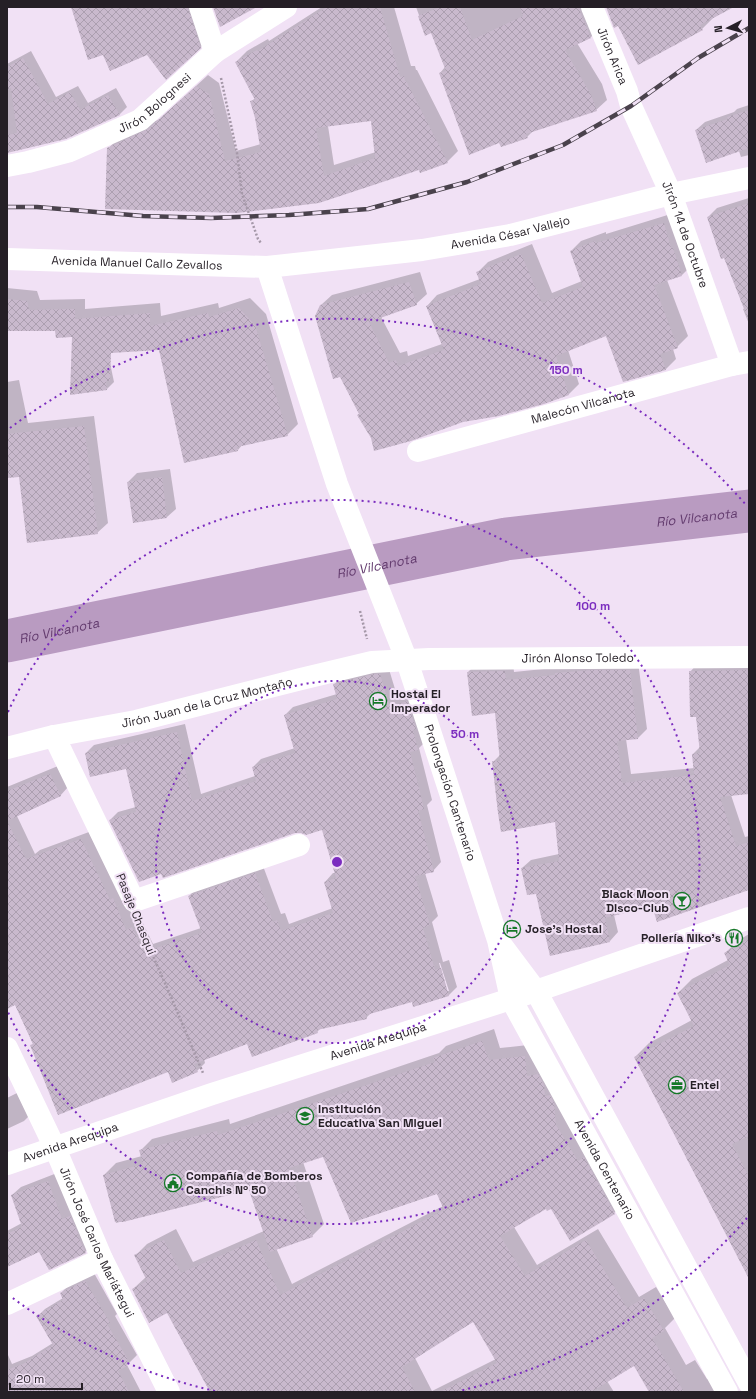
<svg xmlns="http://www.w3.org/2000/svg" width="756" height="1399" viewBox="0 0 756 1399" font-family="'Space Grotesk',sans-serif">
<style>
.shadow{fill:#0003;fill-rule:evenodd}
.lines{fill:none;stroke-linecap:round;stroke-linejoin:round}
.river{stroke:#b99bc1;stroke-width:43}
.building{fill:url(#building-cross-hatch);fill-rule:evenodd}
.path{stroke:#a598a8;stroke-width:2.5;stroke-dasharray:2 2;stroke-linecap:butt}
.street{stroke:#fff;stroke-width:22}
.secondary{stroke:#fff;stroke-width:22}
.rail-casing{stroke:#4a424c;stroke-width:4.5}
.rail{stroke:#f1e1f5;stroke-width:3;stroke-dasharray:9;stroke-linecap:butt}
.ring{fill:none;stroke:#7b2cbf;stroke-width:2;stroke-dasharray:2 4}
.labels{text-anchor:middle;dominant-baseline:central;stroke-width:4;stroke-linejoin:round;paint-order:stroke}
.street-label{font-size:12px;fill:#251f26;stroke:#f1e1f5}
.poi-label{font-size:12px;font-weight:bold;fill:#251f26;stroke:#f1e1f5;text-anchor:start}
.water-label{font-size:13px;font-style:italic;fill:#633b6e;stroke:#f1e1f5}
.centre{fill:#7b2cbf;stroke:#f1e1f5;stroke-width:2}
.ring-label{font-size:12px;text-anchor:middle;font-weight:bold;fill:#7b2cbf;stroke:#f1e1f5;stroke-width:4;stroke-linejoin:round;paint-order:stroke}
</style>
<defs>
<pattern id="building-cross-hatch" width="8" height="8" patternUnits="userSpaceOnUse"><rect width="8" height="8" fill="#c9b9cd"/><path d="M0 0l8 8M0 8l8-8" fill="none" stroke="#ac9fb0"/></pattern>
</defs>
<rect width="100%" height="100%" fill="#f1e1f5"/>
<g class="shadow">
<path d="M72,7H198L208,39L200,48L148,54H104Z"/>
<path d="M322,7H394L411,66H415L416,70H417L458,151L447,162L419,169L319,202L108,149L119,137L160,119L208,75L219,83L236,151L261,144L256,118L251,102L255,98L236,62L247,51L268,39L269,41ZM372,120L376,152L334,165L328,126Z"/>
<path d="M416,7H583L601,27L591,37L577,43L602,84L607,100L596,110L534,130L527,137L500,142L440,73L445,67L432,32L426,34Z"/>
<path d="M629,7H732L713,18L702,29Z"/>
<path d="M31,51L56,97L78,86L88,103L116,88L127,107L119,115L7,152V64Z"/>
<path d="M749,105V155L741,157L739,151L696,130L705,122L734,112L737,109Z"/>
<path d="M749,198V324L743,309L745,308L708,217L717,208Z"/>
<path d="M674,213L692,265L682,275L667,280L688,336L677,347L673,349L676,359L666,369L624,381L606,335L568,350L579,384L569,394L544,403L372,437L360,414L321,305L332,295L420,272L427,294L416,304L381,317L400,353L407,351L408,356L442,344L427,306L437,295L480,279L477,273L488,262L532,244L552,293L582,281L571,251L581,241L606,232V234Z"/>
<path d="M7,288L37,291L40,300L85,299V309L160,303L161,316L218,303L219,308L250,298L266,314L298,424L287,435L243,444L238,450L160,348L73,336L56,330H7Z"/>
<path d="M110,363L114,382L107,389L79,370Z"/>
<path d="M19,380L28,423L94,416L108,523L97,533L19,476L7,477V382Z"/>
<path d="M170,469L176,509L167,517L134,522L128,482L137,473Z"/>
<path d="M749,661V793L731,795L745,837L749,836V889L652,905L614,915L618,932L610,941L537,892L522,868L531,860L559,854L556,821L493,762L500,755L496,712L468,672L477,663H513L514,672L563,667L638,662L647,729L638,738L626,739L631,774L695,768L693,754L700,747L697,716L690,672L698,663Z"/>
<path d="M388,666L398,699L415,694L426,741L419,748L432,800L427,805L441,862L433,871L425,873L438,916L432,922L443,962L449,960L457,987L449,995L412,1000L372,1012L366,1018L321,1028L317,1032L247,1043L204,1059L205,1063L197,1071H169L32,1045L33,1044L15,1004L7,998V787L58,766L68,787L60,796L17,816L35,854L40,850L89,832L122,890L135,922L141,919L153,944L201,928L189,896L197,888L263,866L281,914L285,913L289,924L333,908L325,882L333,873H336L323,829L295,832L162,872L110,820L118,812L136,807L127,768L86,753L94,745L185,724L201,794L255,776L253,767L261,759L295,748L285,715L293,707L337,694L334,685L342,676ZM439,963H440L449,991H447Z"/>
<path d="M749,934L748,1135L749,1277L635,1057L649,1043L692,1020L678,993L692,979L728,960L725,953L739,940Z"/>
<path d="M494,1029L500,1048L537,1044L626,1202L614,1213L547,1208L514,1227L537,1265L598,1229L639,1297L656,1287L675,1318L665,1328L686,1365L695,1360L707,1379L714,1376L723,1392H650L634,1365L607,1381L614,1392H211L168,1312L133,1289L146,1277L135,1256L147,1244L176,1229L193,1262L264,1231L249,1188L116,1223L104,1175L116,1163L142,1156L140,1151L152,1139L229,1119L230,1124L439,1053L446,1046ZM324,1155L437,1193L443,1206L292,1284L276,1248L312,1236L324,1224L303,1162ZM474,1321L496,1359L432,1391L415,1358Z"/>
<path d="M19,1092L31,1114L24,1121L7,1129V1098Z"/>
<path d="M57,1173L94,1243L85,1252L40,1250L7,1266V1231L22,1223L12,1195L21,1187Z"/>
<path d="M94,1273L117,1314L115,1316L137,1355L127,1365L141,1392H7V1356L8,1355L12,1364L32,1356L53,1343L37,1317L45,1309L63,1298L61,1293L69,1285Z"/>
</g>
<g class="lines">
<path class="river" id="s1" d="M7,641L506,539L749,511"/>
</g>
<g class="building">
<path d="M71,7H188L201,48L166,80L147,55L110,71L103,55L88,60Z"/>
<path d="M213,7H257L220,27Z"/>
<path d="M327,7H380L400,77L404,76L405,81H406L448,163L420,173L419,170L319,203L237,213L105,209L107,148L148,129L196,86L209,94L225,161L261,152L255,118L250,101L255,100L235,62L257,50L258,51ZM371,121L375,158L324,176L316,128Z"/>
<path d="M440,7H460L472,40L523,16L520,7H580V12L591,38L565,50L591,95L597,111L526,134L528,138L501,147L499,143L469,155L439,73L446,71L431,33L425,36L418,16Z"/>
<path d="M606,7H734L700,25L703,30L638,65L618,26L614,28Z"/>
<path d="M23,58L48,104L70,92L80,110L108,95L120,115L66,139L7,153V135L17,133L11,88L7,90V67Z"/>
<path d="M749,110V148L706,163L695,130L728,119L727,117Z"/>
<path d="M749,203V319H748L724,258L721,259L707,217Z"/>
<path d="M664,223L671,248H673L682,276L654,285L678,348L660,354L666,370L623,382L606,336L556,356L569,395L544,404L499,416L463,422L411,441L374,451L371,438L357,415L359,414L340,377L333,379L315,316L320,305L409,282L417,305L369,322L389,363L396,360L398,366L444,350L426,306L481,284L476,272L521,254L542,303L583,287L570,251L595,241L596,243Z"/>
<path d="M7,299L27,301L29,310L75,309V319L150,313V326L208,313L209,317L239,308L255,325L288,436L237,447L238,451L184,463L159,350L111,353L110,381H106L107,390L70,395L72,337L56,338L55,331H7Z"/>
<path d="M84,426L98,534L27,543L19,477L7,478V434Z"/>
<path d="M162,477L167,518L133,523L127,482Z"/>
<path d="M593,670H630L638,739L617,741L622,783L694,775L692,754L700,753L696,717H690L689,671L749,670V794L720,797L736,846L749,842V890L657,922L652,906L605,918L610,942L550,956L536,894L527,895L521,868L559,861L555,822L501,832L498,813L492,761H500L495,713L472,716L467,672L505,671L506,680L555,675V673Z"/>
<path d="M374,674H380L390,707L407,701L416,729L413,730L418,750L410,752L424,809L418,811L434,872L415,876L430,925L423,928L435,970L441,968L449,996L413,1007L412,1002L366,1015L367,1019L317,1030L318,1033L252,1057L247,1044L194,1064L198,1072L172,1083L168,1072L58,1115L30,1045L33,1044L15,1005L7,1009V791L50,774L61,796L7,821L26,859L81,839L110,900L113,898L126,930L132,927L144,952L202,933L188,896L255,873L273,922L277,920L281,931L333,913L324,882L336,878L322,830L306,835L301,833H295L163,878L161,874L139,882L109,820L136,812L126,769L90,777L85,753L177,732L192,801L256,781L252,767L295,753L284,715L337,699L333,684Z"/>
<path d="M749,939V1136L732,1144L749,1177V1279L634,1057L694,1026L677,993L730,965L724,953Z"/>
<path d="M482,1041L489,1060L525,1056L527,1076L538,1074L544,1085L545,1096L550,1095L554,1103L556,1125L578,1161L584,1157L615,1214L570,1241L551,1209L547,1211L546,1209L500,1236L525,1276L586,1240L627,1308L644,1298L664,1331L652,1338L684,1392H649L634,1366L591,1392H440L497,1363L473,1322L402,1367L415,1392H210L167,1313L149,1323L132,1289L147,1281L134,1255L164,1240L181,1273L256,1240L280,1295L444,1210L437,1194L351,1223L323,1157L289,1168L313,1237L270,1252L249,1190L123,1222H115L103,1175L143,1164L139,1150L217,1131L218,1135L435,1062L433,1058Z"/>
<path d="M48,1181L62,1219L70,1216L78,1234L77,1235L86,1253L49,1270L39,1252L7,1267V1234L22,1227L11,1195Z"/>
<path d="M85,1281L110,1323L107,1324L127,1358V1366L118,1371L129,1392H7V1370L23,1364L53,1345L36,1316L63,1300L60,1293Z"/>
</g>
<g class="lines">
<g class="path">
<path d="M221,78L237,153L242,194L258,239L261,243"/>
<path d="M360,611L367,639"/>
<path d="M139,924L171,997L203,1073"/>
</g>
<g class="street">
<path d="M200,7L215,52"/>
<path id="s2" d="M592,7L627,91L631,106L671,194L732,365"/>
<path id="s3" d="M7,166L28,162L70,151L140,120L215,52L286,7"/>
<path id="s4" d="M267,267L422,250L510,235L671,194L749,178"/>
<path id="s5" d="M418,451L732,365L749,362"/>
<path d="M54,736L134,901L299,845"/>
<path id="s6" d="M7,748L54,736L136,721L301,679L372,662L429,659L749,657"/>
<path id="s7" d="M7,1048L55,1148L102,1259L169,1392"/>
<path id="s8" d="M7,1164L212,1094L536,991L749,918"/>
<path d="M7,1304L102,1259"/>
</g>
<g class="secondary">
<path id="s9" d="M7,259L267,267L337,484L407,661L426,719L498,940L511,999L727,1392"/>
<path d="M503,947L536,991L749,1383"/>
</g>
<g class="rail-casing">
<path id="rail" d="M7,207H37L143,216L211,218L289,215L368,209L467,182L563,145L631,106L698,58L749,28"/>
</g>
<use href="#rail" class="rail"/>
</g>
<g class="ring">
<circle cx="337" cy="862" r="181"/>
<path d="M8 712A362 362 0 1 1 8 1012"/>
<path d="M747 1218A543 543 0 0 1 459 1391M215 1391A543 543 0 0 1 10 1296M10 428A543 543 0 0 1 747 506"/>
</g>
<defs>
<g id="hotel-ring" transform="scale(0.9)"><circle r="9.5" fill="#f1e1f5" stroke="#167829" stroke-width="1.5"/><path d="M-6-4.5h1.5V1H6V5H4.5V3h-9V5H-6ZM-4 0a1.8 1.8 0 1 1 3.6 0ZM.5 0V-2.5h3Q6-2.5 6 0Z" fill="#167829"/></g>
<g id="bar-ring" transform="scale(0.9)"><circle r="9.5" fill="#f1e1f5" stroke="#167829" stroke-width="1.5"/><path d="M-6-5H6L.8 .8V4.5H3.5V6h-7V4.5H-.8V.8Z" fill="#167829"/></g>
<g id="restaurant-ring" transform="scale(0.9)"><circle r="9.5" fill="#f1e1f5" stroke="#167829" stroke-width="1.5"/><path d="M-5-6h1v4h1v-4h1v4h1v-4h1v5L-1.5 .5V6h-2V.5L-5-1ZM5-6V6H3V1.5H1.5Q1.5-4 5-6Z" fill="#167829"/></g>
<g id="office-ring" transform="scale(0.9)"><circle r="9.5" fill="#f1e1f5" stroke="#167829" stroke-width="1.5"/><path d="M-6-3h4V-5.5h4V-3h4V5H-6ZM-1-4.5V-3h2v-1.5ZM-6 0V1H6V0Z" fill="#167829"/></g>
<g id="school-ring" transform="scale(0.9)"><circle r="9.5" fill="#f1e1f5" stroke="#167829" stroke-width="1.5"/><path d="M0-5L7-2L0 1L-7-2ZM-4 1L0 2.5L4 1V4Q0 6-4 4Z" fill="#167829"/></g>
<g id="civic-ring" transform="scale(0.9)"><circle r="9.5" fill="#f1e1f5" stroke="#167829" stroke-width="1.5"/><path d="M-.6-6.5H3V-4.5H.6V-3L4-1V1h2V6H-6V1h2V-1L-.6-3ZM-1.2 2.5V6h2.4V2.5Z" fill="#167829"/></g>
</defs>
<g fill-rule="evenodd">
<use href="#hotel-ring" x="378" y="701"/>
<use href="#bar-ring" x="682" y="901"/>
<use href="#hotel-ring" x="512" y="929"/>
<use href="#restaurant-ring" x="734" y="938"/>
<use href="#office-ring" x="677" y="1085"/>
<use href="#school-ring" x="305" y="1116"/>
<use href="#civic-ring" x="173" y="1183"/>
</g>
<g class="labels">
<g class="street-label">
<text stroke="none"><textPath href="#s2" startOffset="53">Jirón Arica</textPath></text>
<text stroke="none"><textPath href="#s3" startOffset="163">Jirón Bolognesi</textPath></text>
<text stroke="none"><textPath href="#s4" startOffset="246">Avenida César Vallejo</textPath></text>
<text stroke="none"><textPath href="#s2" startOffset="246">Jirón 14 de Octubre</textPath></text>
<text stroke="none"><textPath href="#s9" startOffset="130">Avenida Manuel Callo Zevallos</textPath></text>
<text stroke="none"><textPath href="#s5" startOffset="171">Malecón Vilcanota</textPath></text>
<text stroke="none"><textPath href="#s6" startOffset="581">Jirón Alonso Toledo</textPath></text>
<text stroke="none"><textPath href="#s6" startOffset="205">Jirón Juan de la Cruz Montaño</textPath></text>
<text stroke="none"><textPath href="#s9" startOffset="817">Prolongación Cantenario</textPath></text>
<text transform="translate(136 914) rotate(68)">Pasaje Chasqui</text>
<text stroke="none"><textPath href="#s8" startOffset="391">Avenida Arequipa</textPath></text>
<text stroke="none"><textPath href="#s8" startOffset="67">Avenida Arequipa</textPath></text>
<text stroke="none"><textPath href="#s9" startOffset="1227">Avenida Centenario</textPath></text>
<text stroke="none"><textPath href="#s7" startOffset="214">Jirón José Carlos Mariátegui</textPath></text>
</g>
<g class="poi-label">
<text x="391" y="694">Hostal El<tspan x="391" dy="14">Imperador</tspan></text>
<text x="669" y="894" text-anchor="end">Black Moon<tspan x="669" dy="14">Disco-Club</tspan></text>
<text x="525" y="929">Jose's Hostal</text>
<text x="721" y="938" text-anchor="end">Pollería Niko's</text>
<text x="690" y="1085">Entel</text>
<text x="318" y="1109">Institución<tspan x="318" dy="14">Educativa San Miguel</tspan></text>
<text x="186" y="1176">Compañía de Bomberos<tspan x="186" dy="14">Canchis Nº 50</tspan></text>
</g>
<g class="water-label">
<text stroke="none"><textPath href="#s1" startOffset="701">Río Vilcanota</textPath></text>
<text stroke="none"><textPath href="#s1" startOffset="377">Río Vilcanota</textPath></text>
<text stroke="none"><textPath href="#s1" startOffset="53">Río Vilcanota</textPath></text>
</g>
</g>
<circle cx="337" cy="862" r="6" class="centre"/>
<g class="ring-label">
<text x="566" y="374">150 m</text>
<text x="593" y="610">100 m</text>
<text x="465" y="738">50 m</text>
</g>
<rect width="756" height="1399" fill="none" stroke="#251f26" stroke-width="16"/>
<g transform="translate(728 28) rotate(264)" stroke="#f1e1f5" stroke-width="3" paint-order="stroke">
<path d="M0-3L7 15L0 10L-7 15Z" fill="#251f26"/>
<text y="-6" font-size="11" font-weight="bold" text-anchor="middle" fill="#251f26">N</text>
</g>
<path d="M10 1383v6h72v-6" fill="none" stroke="#251f26" stroke-width="2"/>
<text x="16" y="1383" font-size="12" fill="#251f26" stroke="#f1e1f5" stroke-width="3" paint-order="stroke">20 m</text>
</svg>
